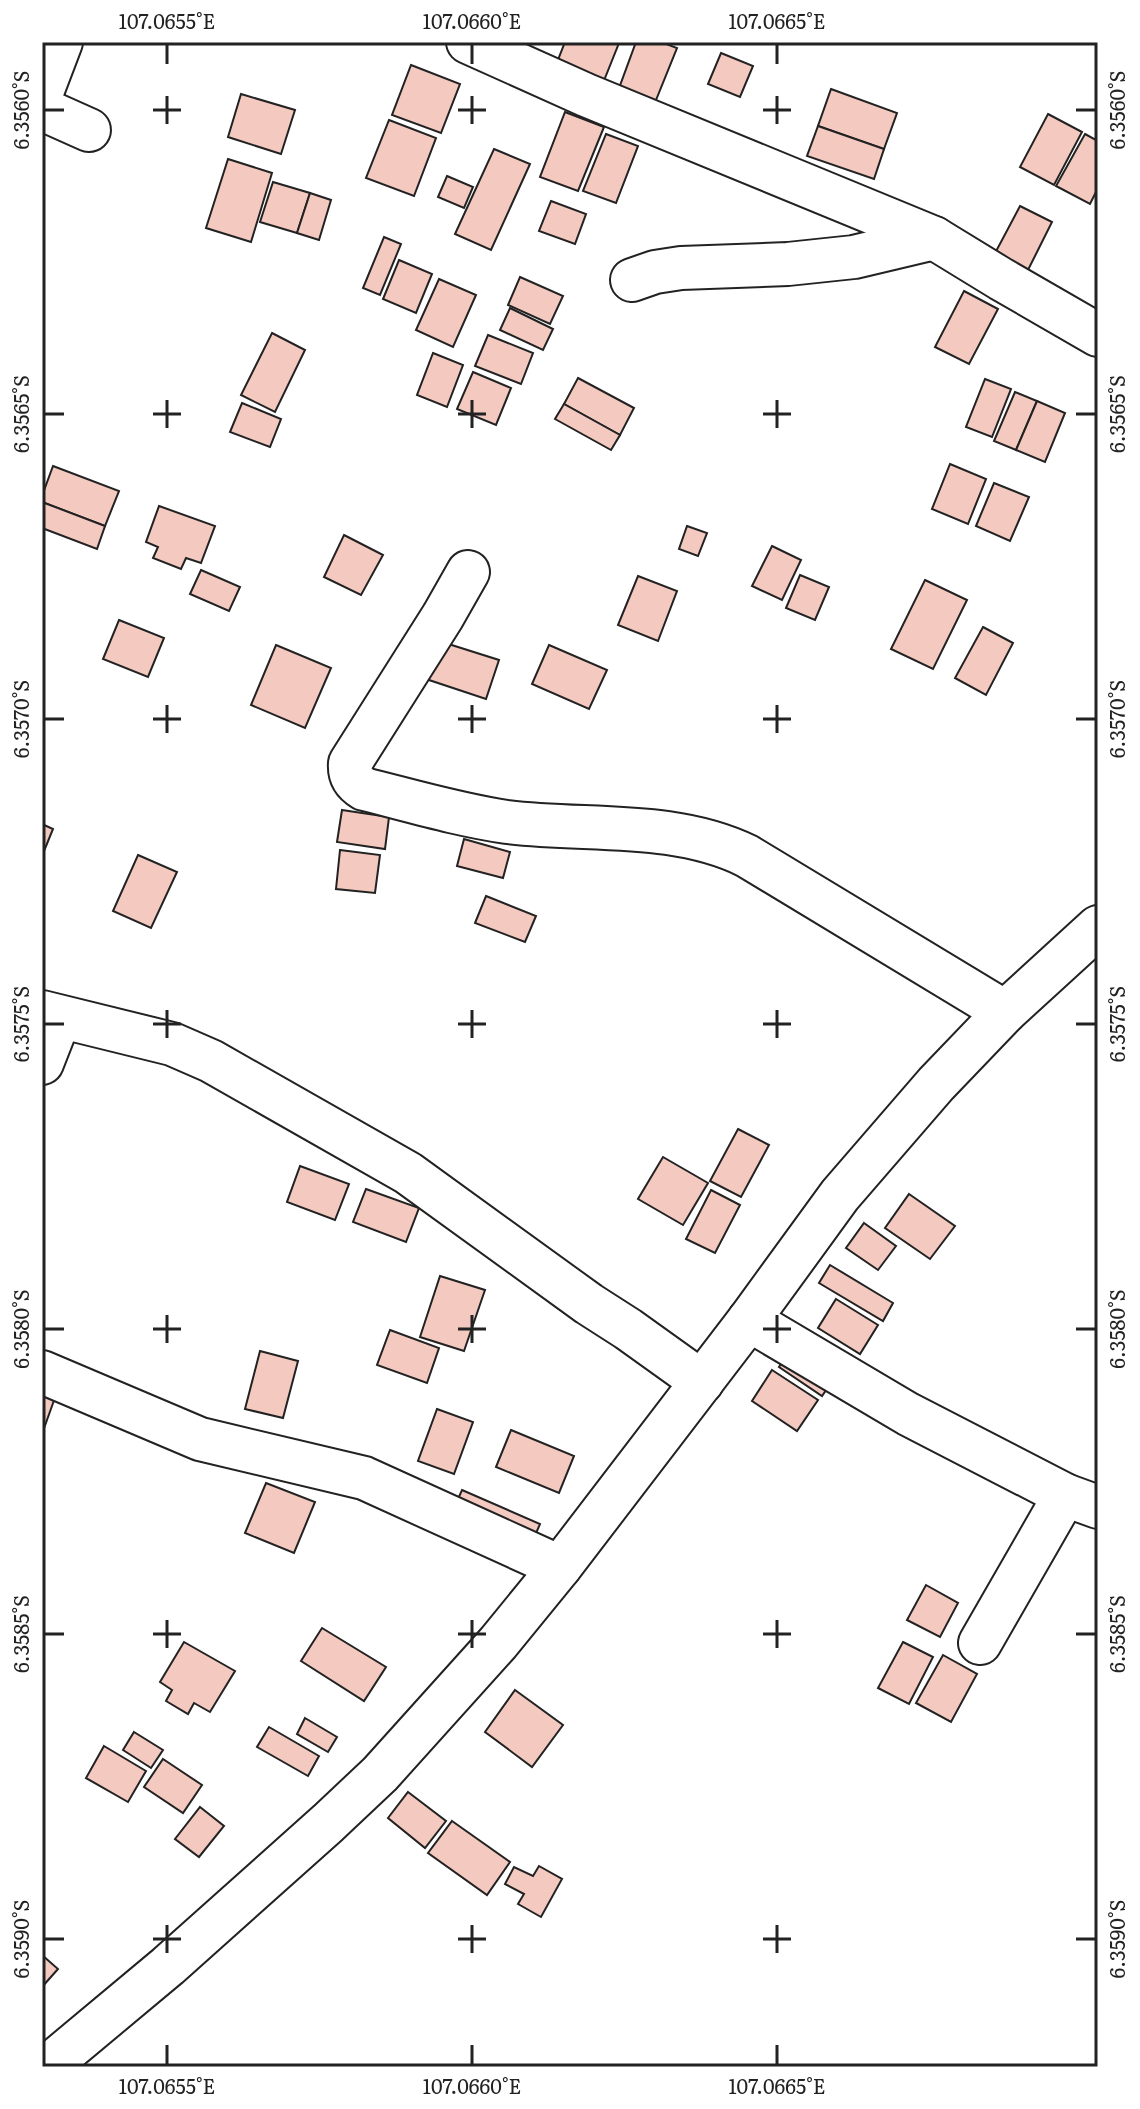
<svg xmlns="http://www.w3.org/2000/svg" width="1140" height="2109" viewBox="0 0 1140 2109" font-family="Literata,serif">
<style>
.building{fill:#f3c9c0;stroke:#222;stroke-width:2}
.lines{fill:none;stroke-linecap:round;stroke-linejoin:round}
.minor-casing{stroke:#222;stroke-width:46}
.minor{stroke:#fff;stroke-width:42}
.ticks{fill:none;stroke:#222;stroke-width:3}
.neatline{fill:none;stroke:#222;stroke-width:3}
.ticks-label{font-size:20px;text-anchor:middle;fill:#222}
</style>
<rect width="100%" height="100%" fill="#fff"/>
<g class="building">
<path d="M565,42L619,43L603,83L556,65Z"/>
<path d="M636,42H661L677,48L654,105L618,91Z"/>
<path d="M721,53L753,66L740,97L708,84Z"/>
<path d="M411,65L460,84L441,133L392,115Z"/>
<path d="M831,89L897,113L884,149L818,126Z"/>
<path d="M241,94L295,110L281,154L228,137Z"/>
<path d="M565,112L604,127L578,191L540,177Z"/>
<path d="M1048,114L1082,132L1054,185L1020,167Z"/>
<path d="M389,120L436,138L414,196L366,178Z"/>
<path d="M818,126L884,149L874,179L807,156Z"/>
<path d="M606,134L638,146L616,203L583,191Z"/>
<path d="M1085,134L1098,141V188L1090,204L1056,186Z"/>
<path d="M494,149L530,164L491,250L455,234Z"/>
<path d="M228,159L272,173L251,242L206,228Z"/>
<path d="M447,176L473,187L464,208L438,197Z"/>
<path d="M273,182L310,193L297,233L260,222Z"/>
<path d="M310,193L331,200L319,240L297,233Z"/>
<path d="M551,201L586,214L575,244L539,231Z"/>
<path d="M1020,206L1052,222L1026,274L993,257Z"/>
<path d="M384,237L401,244L380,295L363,288Z"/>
<path d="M399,260L432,274L416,313L383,299Z"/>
<path d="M520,277L563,296L550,324L508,305Z"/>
<path d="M439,279L476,295L453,347L416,330Z"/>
<path d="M964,291L998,309L969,364L935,347Z"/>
<path d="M510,308L553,329L543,350L500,330Z"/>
<path d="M272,333L305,350L275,412L241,395Z"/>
<path d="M488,335L533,353L521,384L475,366Z"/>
<path d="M433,353L463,365L447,407L417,395Z"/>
<path d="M473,372L511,388L496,425L457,409Z"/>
<path d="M578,378L634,408L620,435L564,404Z"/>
<path d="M985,379L1011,389L992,437L966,427Z"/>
<path d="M1015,392L1037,401L1016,450L994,441Z"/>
<path d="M1037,401L1065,413L1045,462L1016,450Z"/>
<path d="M242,403L281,419L270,447L230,432Z"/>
<path d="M564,404L620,435L611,450L555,419Z"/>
<path d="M950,464L986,479L968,524L932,509Z"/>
<path d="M53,466L119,491L105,526L42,502V496Z"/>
<path d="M994,483L1029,497L1010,541L976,526Z"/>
<path d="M42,502L105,526L97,549L42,528Z"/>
<path d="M159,506L215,526L201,563L186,558L181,569L153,558L158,547L146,542Z"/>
<path d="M687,526L707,533L698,556L679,549Z"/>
<path d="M344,535L383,555L361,595L324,577Z"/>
<path d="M772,546L801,560L782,600L752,586Z"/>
<path d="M201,570L240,587L229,611L190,594Z"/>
<path d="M800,575L829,587L815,620L786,608Z"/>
<path d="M638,576L677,591L658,641L618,625Z"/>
<path d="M925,580L967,600L933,669L891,649Z"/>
<path d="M119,620L164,638L148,677L103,659Z"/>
<path d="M983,627L1013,643L986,695L955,678Z"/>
<path d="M439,641L499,660L486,699L426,679Z"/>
<path d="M276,645L331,668L305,728L251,705Z"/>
<path d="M549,645L607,670L589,709L532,684Z"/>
<path d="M342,810L389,817L385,849L337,842Z"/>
<path d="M42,824L53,829L42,856Z"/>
<path d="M464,839L510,852L503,878L457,866Z"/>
<path d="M340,850L380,855L375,893L336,889Z"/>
<path d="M138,855L177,872L151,928L113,911Z"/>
<path d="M486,896L536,916L525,942L475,923Z"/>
<path d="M738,1129L769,1145L741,1197L710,1181Z"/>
<path d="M663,1157L708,1183L683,1225L638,1199Z"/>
<path d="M300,1166L349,1184L335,1220L287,1202Z"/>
<path d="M366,1189L419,1208L406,1242L353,1222Z"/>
<path d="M711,1190L740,1205L715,1253L686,1239Z"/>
<path d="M909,1194L955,1226L930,1259L885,1228Z"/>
<path d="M864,1223L896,1246L878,1270L846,1248Z"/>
<path d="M830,1265L893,1303L883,1321L819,1283Z"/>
<path d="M440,1276L485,1290L464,1351L420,1337Z"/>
<path d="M836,1299L878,1325L860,1354L818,1328Z"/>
<path d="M390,1330L439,1348L427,1383L377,1365Z"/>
<path d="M260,1351L298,1361L283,1418L245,1409Z"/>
<path d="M790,1351L833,1380L822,1396L779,1367Z"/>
<path d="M772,1370L818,1400L797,1431L752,1401Z"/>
<path d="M42,1387L57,1392L42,1434Z"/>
<path d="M437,1409L473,1422L454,1474L418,1461Z"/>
<path d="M511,1430L574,1456L559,1493L496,1467Z"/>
<path d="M266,1483L315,1502L294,1553L245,1533Z"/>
<path d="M462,1490L540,1524L531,1545L453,1510Z"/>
<path d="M926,1585L958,1603L940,1637L907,1620Z"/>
<path d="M322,1628L386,1667L364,1701L301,1661Z"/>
<path d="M184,1642L235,1671L210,1712L194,1703L188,1714L166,1701L172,1690L160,1682Z"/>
<path d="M903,1642L933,1657L909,1704L878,1688Z"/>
<path d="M943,1655L977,1674L951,1722L916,1703Z"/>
<path d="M515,1690L563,1725L532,1767L485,1732Z"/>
<path d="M305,1718L337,1737L328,1752L297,1734Z"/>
<path d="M269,1727L319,1756L308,1776L257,1747Z"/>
<path d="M134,1732L163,1750L151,1768L123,1750Z"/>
<path d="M104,1746L146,1771L128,1802L86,1778Z"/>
<path d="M163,1759L202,1785L183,1813L144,1787Z"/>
<path d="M408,1792L446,1821L425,1848L388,1818Z"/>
<path d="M200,1807L224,1826L199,1857L175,1839Z"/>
<path d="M452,1821L510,1862L487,1895L428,1853Z"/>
<path d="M539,1866L562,1879L541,1917L518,1904L524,1894L505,1884L514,1867L533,1876Z"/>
<path d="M42,1955L58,1969L42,1987Z"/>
</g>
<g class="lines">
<g class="minor-casing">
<g id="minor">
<path d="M468,42L586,95L934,238L1001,279L1098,335"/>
<path d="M42,92L61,42"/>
<path d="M42,109L89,130"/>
<path d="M632,280L655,272L681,268L788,264L854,257L934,238"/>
<path d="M468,572L443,616L350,763C349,775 354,783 364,789C412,801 459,815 507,822C587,832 673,820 747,856L1005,1012"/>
<path d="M42,1012L172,1044L211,1061L408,1173L589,1304L628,1329L702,1382"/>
<path d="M42,1063L60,1017"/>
<path d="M749,1320L908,1414L1065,1495L1098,1507"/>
<path d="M42,1372L200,1439L364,1478L560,1567"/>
<path d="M980,1643L1065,1495"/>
<path d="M47,2067L168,1966L328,1823L380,1774L498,1643L560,1567L749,1320L840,1195L936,1084L1005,1012L1098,927"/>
</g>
</g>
<use href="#minor" class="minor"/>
</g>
<path class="ticks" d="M167,44V64M472,44V64M777,44V64M167,96V124M472,96V124M777,96V124M44,110H64M153,110H181M458,110H486M763,110H791M1076,110H1096M167,400V428M472,400V428M777,400V428M44,414H64M153,414H181M458,414H486M763,414H791M1076,414H1096M167,705V733M472,705V733M777,705V733M44,719H64M153,719H181M458,719H486M763,719H791M1076,719H1096M167,1010V1038M472,1010V1038M777,1010V1038M44,1024H64M153,1024H181M458,1024H486M763,1024H791M1076,1024H1096M167,1315V1343M472,1315V1343M777,1315V1343M44,1329H64M153,1329H181M458,1329H486M763,1329H791M1076,1329H1096M167,1620V1648M472,1620V1648M777,1620V1648M44,1634H64M153,1634H181M458,1634H486M763,1634H791M1076,1634H1096M167,1925V1953M472,1925V1953M777,1925V1953M44,1939H64M153,1939H181M458,1939H486M763,1939H791M1076,1939H1096M167,2045V2065M472,2045V2065M777,2045V2065"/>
<rect width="1140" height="2109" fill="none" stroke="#ffffff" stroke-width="88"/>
<rect x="44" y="44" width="1052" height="2021" class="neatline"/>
<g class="ticks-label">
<text x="167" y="29">107.0655°E</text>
<text x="472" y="29">107.0660°E</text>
<text x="777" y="29">107.0665°E</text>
<text transform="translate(22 110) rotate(-90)" y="7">6.3560°S</text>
<text transform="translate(1118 110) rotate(-90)" y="7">6.3560°S</text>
<text transform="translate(22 414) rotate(-90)" y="7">6.3565°S</text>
<text transform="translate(1118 414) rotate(-90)" y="7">6.3565°S</text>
<text transform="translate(22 719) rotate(-90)" y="7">6.3570°S</text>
<text transform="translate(1118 719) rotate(-90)" y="7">6.3570°S</text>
<text transform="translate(22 1024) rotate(-90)" y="7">6.3575°S</text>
<text transform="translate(1118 1024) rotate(-90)" y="7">6.3575°S</text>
<text transform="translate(22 1329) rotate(-90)" y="7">6.3580°S</text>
<text transform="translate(1118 1329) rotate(-90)" y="7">6.3580°S</text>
<text transform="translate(22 1634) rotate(-90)" y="7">6.3585°S</text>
<text transform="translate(1118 1634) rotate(-90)" y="7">6.3585°S</text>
<text transform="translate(22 1939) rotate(-90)" y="7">6.3590°S</text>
<text transform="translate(1118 1939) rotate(-90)" y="7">6.3590°S</text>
<text x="167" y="2094">107.0655°E</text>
<text x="472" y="2094">107.0660°E</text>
<text x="777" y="2094">107.0665°E</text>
</g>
</svg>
